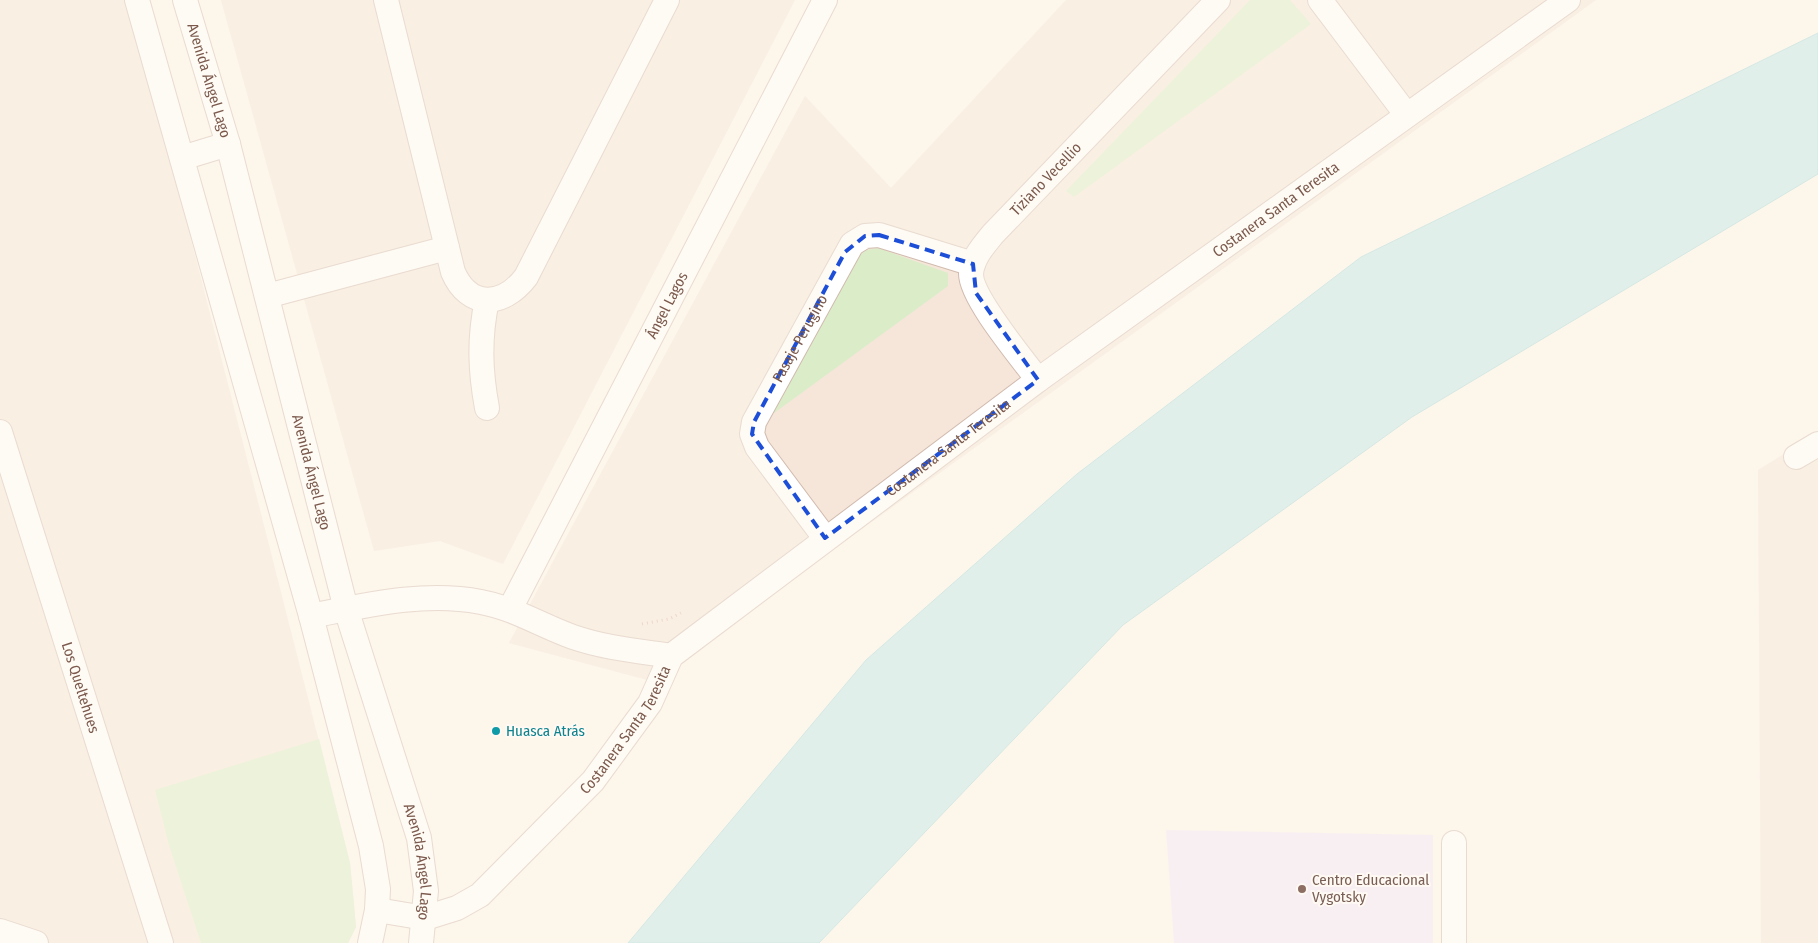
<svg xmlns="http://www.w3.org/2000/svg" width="1818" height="943" viewBox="0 0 1818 943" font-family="'Fira Sans Condensed',sans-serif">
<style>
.residential{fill:#f5e6d9}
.education{fill:#f2e7fa}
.green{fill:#daedc8}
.water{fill:#bee6e9;stroke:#a4d7db}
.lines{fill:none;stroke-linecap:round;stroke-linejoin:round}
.minor-casing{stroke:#d1bbaf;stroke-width:26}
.path{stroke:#dab4a4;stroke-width:3;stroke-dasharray:1 4;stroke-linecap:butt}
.minor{stroke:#fff;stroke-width:24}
.marked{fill:none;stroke:#1d4ed8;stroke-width:4;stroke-dasharray:10 6;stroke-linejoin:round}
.culture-dot{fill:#0f9aa8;stroke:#fff9f3;stroke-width:2}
.education-dot{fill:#8d6e63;stroke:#fff9f3;stroke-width:2}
.labels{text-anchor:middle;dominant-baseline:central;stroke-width:4;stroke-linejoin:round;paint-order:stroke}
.street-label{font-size:15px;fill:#7b594c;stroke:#fff9f3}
.culture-label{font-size:15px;fill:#0d838f;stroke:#fff9f3;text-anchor:start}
.education-label{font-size:15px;fill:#785e54;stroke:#fff9f3;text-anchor:start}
</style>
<rect width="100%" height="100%" fill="#fdf5eb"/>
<g class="residential">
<path d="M0,0H130L350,863L356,927L348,943H0Z"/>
<path d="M221,0H795L503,564L440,541L374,551Z"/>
<path d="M1066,0H1596L651,681L509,643L805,96L891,188Z"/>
<path d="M1818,433V943H1761L1758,470Z"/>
</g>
<path class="education" d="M1166,830L1433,835V943H1174Z"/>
<g class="green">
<path d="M1250,0H1290L1311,24L1074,197L1066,191Z"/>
<path d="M878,248L948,273V286L774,413L770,408L856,258L866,250Z"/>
<path d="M319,739L350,863L356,927L348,943H201L169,845L155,790Z"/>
</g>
<path class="water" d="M1818,33V174L1412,417L1123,625L819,943H628L866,660L1077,474L1361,257Z"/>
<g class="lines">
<g class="minor-casing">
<g id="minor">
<path d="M137,0L311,616L371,846L378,889L377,910L370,943"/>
<path id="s1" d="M185,0L228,144L346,609L419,838L426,891L421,943"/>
<path d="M386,0L453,272C469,309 503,307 526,277L667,0"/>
<path d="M1320,0L1406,114"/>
<path d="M182,158L228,144"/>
<path d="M267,296L447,248"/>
<path d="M487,300C479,338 480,370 487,408"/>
<path id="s2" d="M1038,380C1022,358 971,298 971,274C972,258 984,245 993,234L1218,0"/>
<path id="s3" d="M0,432L161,943"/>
<path d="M1796,457L1818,444"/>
<path id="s4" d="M825,538L757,447L752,434L754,422L852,244L865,236L879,235L973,264"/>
<path id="s5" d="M510,609L825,0"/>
<path d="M311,616C367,605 424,591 481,602C514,608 542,626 573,637C605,648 638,651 671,656"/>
<path d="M1454,843V943"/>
<path id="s6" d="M377,910L425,918L457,908L480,895L593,781L650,703L671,656L1038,380L1568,0"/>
<path d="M0,931L36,943"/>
</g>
</g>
<path class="path" d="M642,624L669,619L681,613"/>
<use href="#minor" class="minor"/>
</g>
<path d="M0 0H1818V943H0ZM879,235L973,264L976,293L1038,380L825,538L752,434L754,422L845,252L865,236Z" fill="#fdf5eb" fill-opacity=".55" fill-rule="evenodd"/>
<path class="marked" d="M879,235L973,264L976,293L1038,380L825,538L752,434L754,422L845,252L865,236Z"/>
<circle class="culture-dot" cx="496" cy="731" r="5"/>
<circle class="education-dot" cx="1302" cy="889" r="5"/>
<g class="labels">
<g class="street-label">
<text stroke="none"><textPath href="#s1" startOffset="84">Avenida Ángel Lago</textPath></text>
<text stroke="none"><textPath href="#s2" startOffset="249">Tiziano Vecellio</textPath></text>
<text stroke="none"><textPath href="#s6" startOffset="1169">Costanera Santa Teresita</textPath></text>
<text stroke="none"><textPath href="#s5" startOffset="342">Ángel Lagos</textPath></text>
<text stroke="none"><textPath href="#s4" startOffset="235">Pasaje Perugino</textPath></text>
<text stroke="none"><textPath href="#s6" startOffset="764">Costanera Santa Teresita</textPath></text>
<text stroke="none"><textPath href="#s1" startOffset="489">Avenida Ángel Lago</textPath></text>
<text stroke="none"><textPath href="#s3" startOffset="268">Los Queltehues</textPath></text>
<text stroke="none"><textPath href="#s6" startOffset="330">Costanera Santa Teresita</textPath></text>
<text stroke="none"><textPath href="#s1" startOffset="894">Avenida Ángel Lago</textPath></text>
</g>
<g class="culture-label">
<text x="506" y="731">Huasca Atrás</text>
</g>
<g class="education-label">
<text x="1312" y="880">Centro Educacional<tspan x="1312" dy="17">Vygotsky</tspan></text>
</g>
</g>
</svg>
